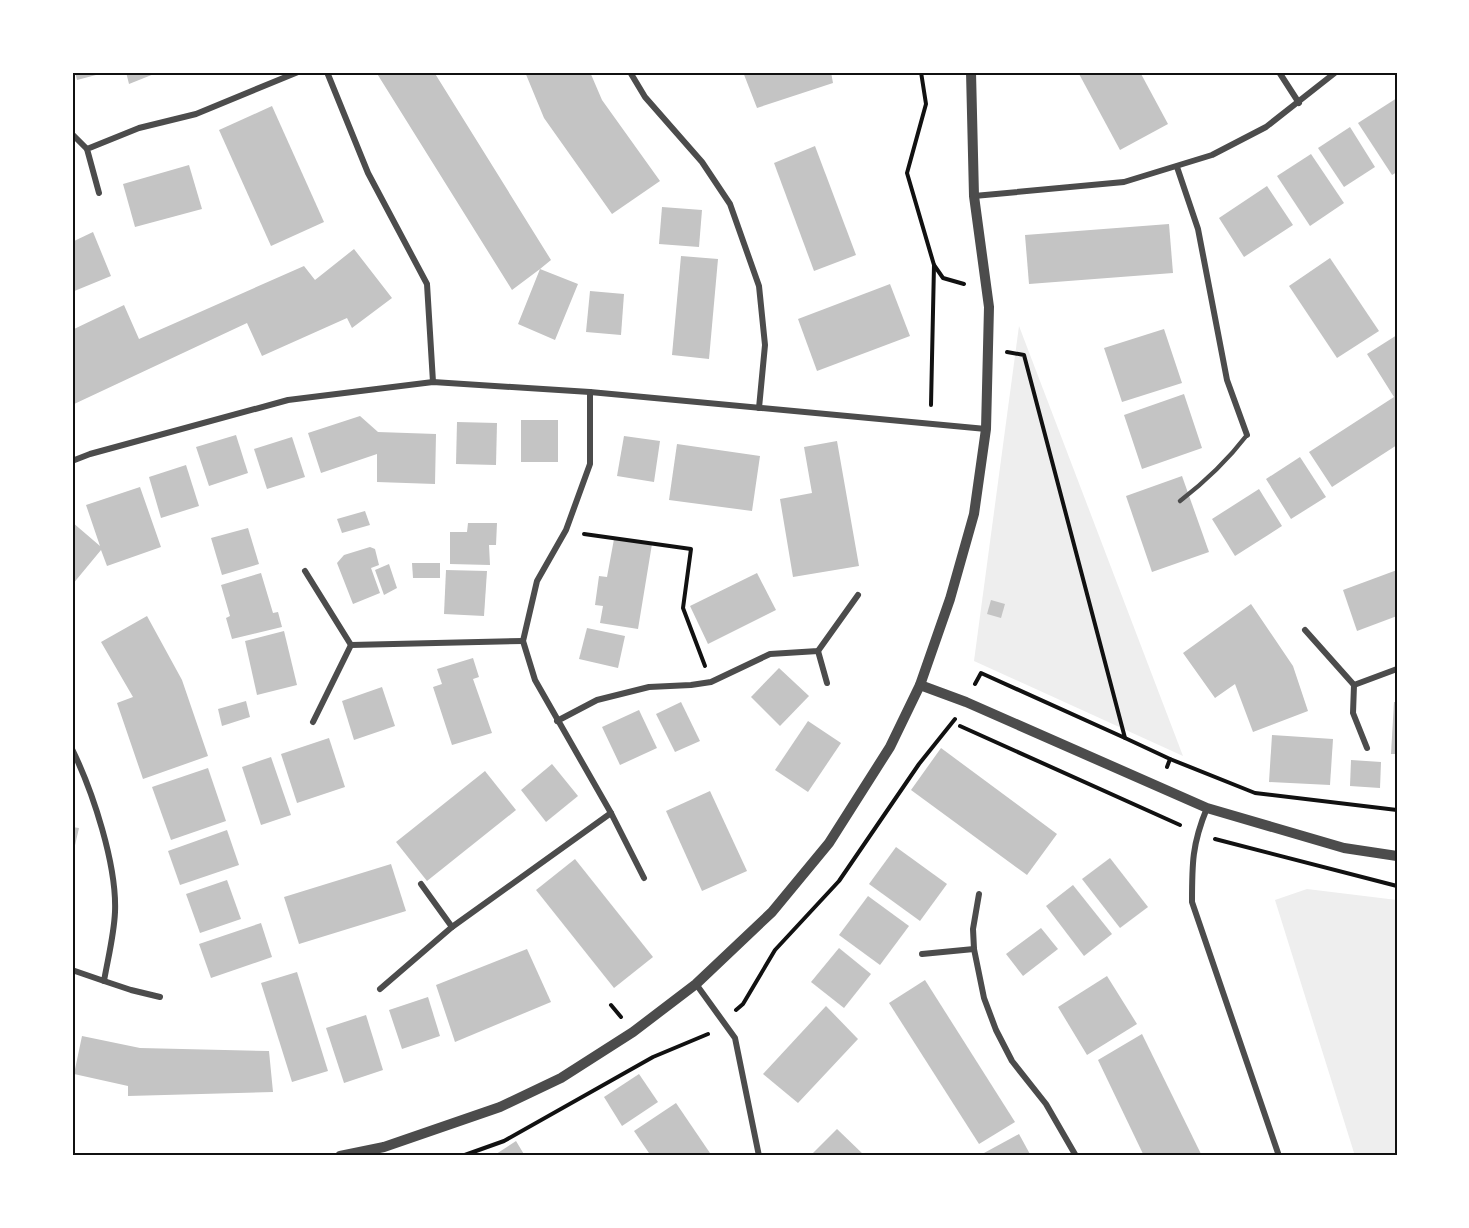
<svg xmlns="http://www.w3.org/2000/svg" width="1469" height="1228" viewBox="0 0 1469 1228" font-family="Merriweather,serif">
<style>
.green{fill:#eee}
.building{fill:#c4c4c4}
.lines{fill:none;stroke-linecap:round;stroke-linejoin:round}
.path{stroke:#111;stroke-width:4}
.service{stroke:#4c4c4c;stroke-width:4.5}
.minor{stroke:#4c4c4c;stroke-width:6}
.tertiary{stroke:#4c4c4c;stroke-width:10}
.neatline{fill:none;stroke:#111;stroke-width:2}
</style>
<rect width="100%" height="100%" fill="#fff"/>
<g class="green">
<path d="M1019,326L1183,756L974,661Z"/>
<path d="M1307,889L1397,900V1156H1355L1275,900Z"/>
</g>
<g class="building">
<path d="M75,72H96V75L77,80Z"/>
<path d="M126,72H159L129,84Z"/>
<path d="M376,72H434L551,260L540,269L578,284L555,340L518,324L540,269L512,290Z"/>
<path d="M525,72H590L602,100L660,181L612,214L544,118Z"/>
<path d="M743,72H831L833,83L757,108Z"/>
<path d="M1078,72H1140L1168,124L1120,150Z"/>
<path d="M1397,98V172L1392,175L1358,123Z"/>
<path d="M272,106L324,222L271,246L219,130Z"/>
<path d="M1350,127L1375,167L1344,187L1318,148Z"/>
<path d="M815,146L856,255L814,271L774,163Z"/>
<path d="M1311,154L1344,203L1310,226L1277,176Z"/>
<path d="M189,165L202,209L135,227L123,184Z"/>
<path d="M1267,186L1293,225L1244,257L1219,218Z"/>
<path d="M662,207L702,210L699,247L659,244Z"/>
<path d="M1169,224L1173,273L1029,284L1025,235Z"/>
<path d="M93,232L111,276L72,292V242Z"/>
<path d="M354,249L392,298L352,328L347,318L262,356L247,323L72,405V330L124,305L139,339L304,266L315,280Z"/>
<path d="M681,256L718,259L709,359L672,355Z"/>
<path d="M1330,258L1379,331L1337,358L1289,286Z"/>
<path d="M890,284L910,336L817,371L798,319Z"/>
<path d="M590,291L624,294L621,335L586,332Z"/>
<path d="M1164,329L1182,383L1122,402L1104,348Z"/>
<path d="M1397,335V445L1332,487L1309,452L1394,397L1367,354Z"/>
<path d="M1184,394L1202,448L1142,469L1124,415Z"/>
<path d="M360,416L378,432L436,434L435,484L377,482V454L321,473L308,433Z"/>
<rect x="521" y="420" width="37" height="42"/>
<path d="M457,422L497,423L496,465L456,464Z"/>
<path d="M236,435L248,473L209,486L196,447Z"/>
<path d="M624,436L660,441L654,482L617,476Z"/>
<path d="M292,437L305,477L267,489L254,449Z"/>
<path d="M837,441L859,566L793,577L780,499L812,493L804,447Z"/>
<path d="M677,444L760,456L752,511L669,500Z"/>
<path d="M1300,457L1326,497L1291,519L1266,479Z"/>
<path d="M186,465L199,506L161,518L149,477Z"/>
<path d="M1182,476L1209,552L1152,572L1126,496Z"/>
<path d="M140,487L161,547L107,566L101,550L72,585V522L100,546L86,505Z"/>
<path d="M1259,489L1282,526L1235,556L1212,519Z"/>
<path d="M365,511L370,525L342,533L337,519Z"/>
<path d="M468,523H497L496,545H489L490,565L450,564V532H467Z"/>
<path d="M248,528L259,564L222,575L211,538Z"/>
<path d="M614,539L652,544L638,629L600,623L603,606L595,605L599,576L607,577Z"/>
<path d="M370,547L375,549L379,565L371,568L380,593L353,604L337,563L344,555Z"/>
<path d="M412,563H440V578H413Z"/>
<path d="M389,564L397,588L384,595L375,570Z"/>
<path d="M446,570L487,571L484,616L444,614Z"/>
<path d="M1397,570V616L1357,631L1343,590Z"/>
<path d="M261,573L273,613L278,612L282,627L232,639L226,618L230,616L221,585Z"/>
<path d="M757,573L776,610L708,644L690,606Z"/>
<path d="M991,600L1005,604L1001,618L987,614Z"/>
<path d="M1251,604L1293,666L1308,711L1253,732L1235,684L1215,698L1183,653Z"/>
<path d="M147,616L182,680L208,756L143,779L117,703L133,697L101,642Z"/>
<path d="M587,628L625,636L618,668L579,659Z"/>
<path d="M284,631L297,685L257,695L245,641Z"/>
<path d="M473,658L479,677L473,679L492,733L452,745L433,687L442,684L437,669Z"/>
<path d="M779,668L809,696L780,726L751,697Z"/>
<path d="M382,687L395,726L354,740L342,701Z"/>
<path d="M246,701L250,717L222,726L218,709Z"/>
<path d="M681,702L700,741L675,752L656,714Z"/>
<path d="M1394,702H1397V754H1391Z"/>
<path d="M639,710L657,748L620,765L602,727Z"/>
<path d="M808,721L841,743L808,792L775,770Z"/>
<path d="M1272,735L1333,739L1330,785L1269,782Z"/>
<path d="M329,738L345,787L297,803L281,754Z"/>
<path d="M941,748L1057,834L1027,875L911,790Z"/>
<path d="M271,757L291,815L261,825L242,767Z"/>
<path d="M1351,760L1381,762L1380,788L1350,786Z"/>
<path d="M552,764L578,796L546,822L521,790Z"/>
<path d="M208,768L226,821L171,840L152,787Z"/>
<path d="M485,771L516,810L427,881L396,842Z"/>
<path d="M710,791L747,871L702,891L666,811Z"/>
<path d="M72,827L79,828L73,854H72Z"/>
<path d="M227,830L239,865L180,885L168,851Z"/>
<path d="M896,847L947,884L920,921L869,884Z"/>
<path d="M1110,858L1148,907L1120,928L1082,879Z"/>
<path d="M575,859L653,957L614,988L536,890Z"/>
<path d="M391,864L406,911L299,944L284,897Z"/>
<path d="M227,880L241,919L200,933L186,894Z"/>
<path d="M1073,885L1112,934L1084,956L1046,906Z"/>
<path d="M868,896L909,926L880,965L839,935Z"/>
<path d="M261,923L272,957L211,978L199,944Z"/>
<path d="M1041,928L1058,949L1023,976L1006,954Z"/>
<path d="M839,948L871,974L844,1008L811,982Z"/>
<path d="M527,949L551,1002L455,1042L436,985Z"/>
<path d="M297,972L328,1071L292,1082L261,983Z"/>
<path d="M1107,976L1137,1024L1087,1055L1058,1007Z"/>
<path d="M925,980L1015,1122L979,1144L889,1003Z"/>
<path d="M428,997L440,1036L402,1049L389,1010Z"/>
<path d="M826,1006L858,1039L798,1103L763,1074Z"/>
<path d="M366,1015L383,1070L344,1083L326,1028Z"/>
<path d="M1142,1034L1202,1156H1144L1098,1060Z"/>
<path d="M82,1036L140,1048L269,1051L273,1092L128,1096V1086L74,1074Z"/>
<path d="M639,1074L658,1102L622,1126L604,1097Z"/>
<path d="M676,1103L712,1156H651L634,1131Z"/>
<path d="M837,1129L865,1156H810Z"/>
<path d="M1019,1134L1031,1156H985L984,1153Z"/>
<path d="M516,1141L525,1156H493Z"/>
</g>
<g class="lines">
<g class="path">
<path d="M921,72L926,104L907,173L934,265L943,278L964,284"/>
<path d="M1007,352L1024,355L1125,738L1170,759L1167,767"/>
<path d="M931,405L934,265"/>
<path d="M584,534L691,549L683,608L705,666"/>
<path d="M975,684L981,673L1125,738"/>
<path d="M960,726L1180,825"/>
<path d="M1170,759L1255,793L1397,810"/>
<path d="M1215,839L1397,886"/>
<path d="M611,1005L621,1017"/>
<path d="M736,1010L743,1004L775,950L839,881L919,764L955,719"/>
<path d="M462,1156L504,1141L653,1057L708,1034"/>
</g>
<path class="service" d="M1180,501C1206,481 1227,461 1247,435"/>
<g class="minor">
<path d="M327,72L368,173L427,284L433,382"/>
<path d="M630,72L645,97L702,162L730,204L759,286L765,345L759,408"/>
<path d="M1279,72L1299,103"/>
<path d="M72,134L87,149"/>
<path d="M1177,167L1198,229L1227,380L1247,435"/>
<path d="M99,193L87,149L139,128L196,114L298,72"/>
<path d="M974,196L1124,182L1212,155L1266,127L1336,72"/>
<path d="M590,392V464L566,530L537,581L523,641L535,680L611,813L644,878"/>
<path d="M72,461L90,454L288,400L433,382L590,392L986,429"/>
<path d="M305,571L351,645"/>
<path d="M1305,630L1354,685L1397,669"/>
<path d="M818,651L827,683"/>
<path d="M1354,685L1353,713L1367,748"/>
<path d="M557,721L597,700L649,687L691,685L711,682L770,654L818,651L858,595"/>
<path d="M313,722L351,645L523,641"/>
<path d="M72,749C93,792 117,865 115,912C114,935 108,958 104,981L72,970"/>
<path d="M1207,808C1192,844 1192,864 1192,902L1279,1156"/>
<path d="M421,884L452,927"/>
<path d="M979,894L973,929L974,949L984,998L996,1030L1012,1061L1046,1104L1076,1156"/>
<path d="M922,954L974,949"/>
<path d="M104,981L131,990L160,997"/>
<path d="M696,984L735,1038L759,1156"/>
<path d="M380,989L452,927L611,813"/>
</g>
<g class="tertiary">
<path d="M920,685L966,702L1207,808L1344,848L1397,856"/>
<path d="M340,1156L384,1147L500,1107L561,1078L633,1032L696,984L772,912L829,843L890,747L920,685L950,599L974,514L986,429L989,307L974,196L971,72"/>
</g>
</g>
<rect width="1469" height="1228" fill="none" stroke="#ffffff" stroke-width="147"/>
<rect x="74" y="74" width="1322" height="1080" class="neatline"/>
</svg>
